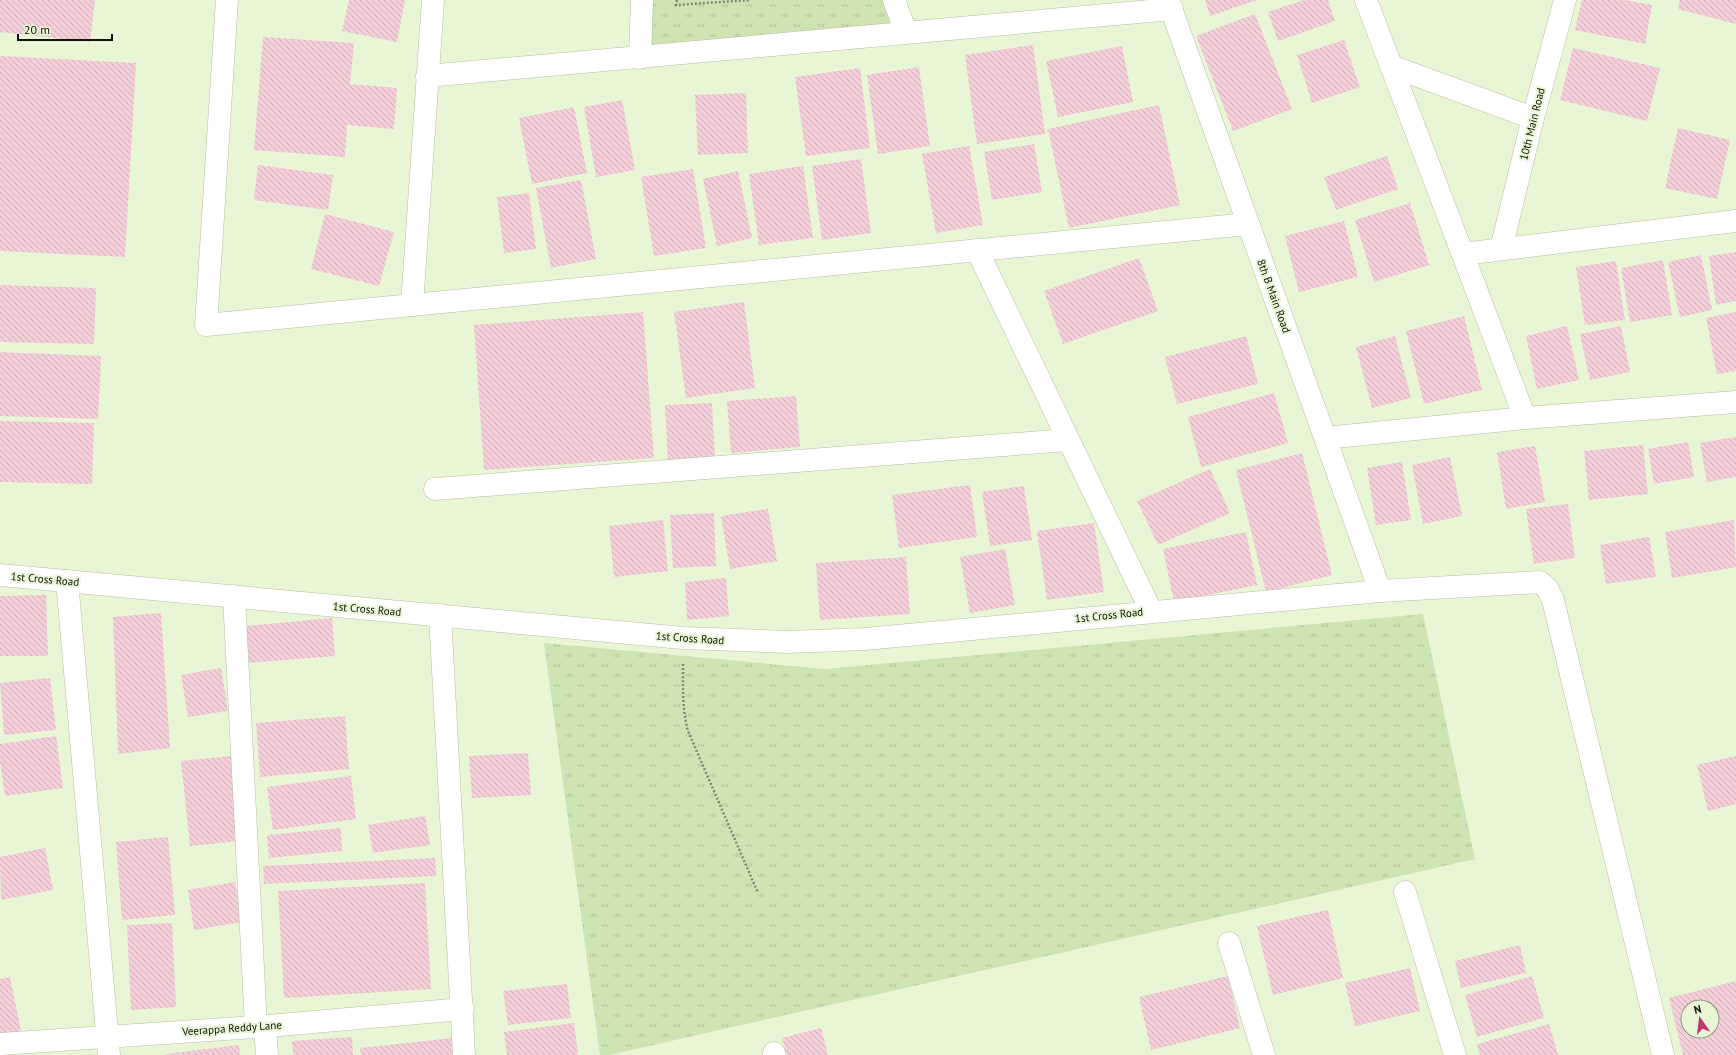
<svg xmlns="http://www.w3.org/2000/svg" width="1736" height="1055" viewBox="0 0 1736 1055" font-family="'PT Sans',sans-serif">
<style>
.grass{fill:url(#grass-tufts)}
.building{fill:url(#building-back-hatch);fill-rule:evenodd}
.lines{fill:none;stroke-linecap:round;stroke-linejoin:round}
.minor-casing{stroke:#b4c2a3;stroke-width:23}
.path{stroke:#808973;stroke-width:2.5;stroke-dasharray:2 2;stroke-linecap:butt}
.minor{stroke:#fff;stroke-width:22}
.labels{text-anchor:middle;dominant-baseline:central;stroke-width:4;stroke-linejoin:round;paint-order:stroke}
.street-label{font-size:11px;fill:#0e1207;stroke:#e8f6d6}
</style>
<defs>
<pattern id="grass-tufts" width="24" height="20" patternUnits="userSpaceOnUse"><rect width="24" height="20" fill="#cfe4b3"/><path d="M3 7l-1-3M5 7V3M7 7l1-3M15 17l-1-3M17 17v-4M19 17l1-3" fill="none" stroke="#b1c398"/></pattern>
<pattern id="building-back-hatch" width="6" height="6" patternUnits="userSpaceOnUse"><rect width="6" height="6" fill="#f4ced8"/><path d="M-1 5l2 2M0 0l6 6M5-1l2 2" fill="none" stroke="#d0b0b8"/></pattern>
</defs>
<rect width="100%" height="100%" fill="#e8f6d6"/>
<g class="grass">
<path d="M642,0H894L906,33L640,58Z"/>
<path d="M1423,614L1475,859L609,1055H600L544,643L825,669Z"/>
</g>
<g class="building">
<path d="M0,0H95L90,42L0,32Z"/>
<path d="M349,0H405L397,42L342,31Z"/>
<path d="M1205,0H1257L1210,16Z"/>
<path d="M1304,0H1328L1335,21L1278,41L1268,12Z"/>
<path d="M1582,0H1625L1652,5L1645,44L1575,30Z"/>
<path d="M1680,0H1736V24L1678,9Z"/>
<path d="M1255,14L1292,109L1233,131L1196,36Z"/>
<path d="M263,37L354,43L350,84L397,88L394,129L347,125L345,157L254,150Z"/>
<path d="M1344,40L1360,87L1312,103L1297,55Z"/>
<path d="M1033,45L1045,134L977,144L965,55Z"/>
<path d="M1122,46L1133,102L1058,117L1046,61Z"/>
<path d="M1573,48L1660,68L1647,121L1560,100Z"/>
<path d="M0,56L136,63L125,257L0,251Z"/>
<path d="M919,67L930,146L878,154L867,75Z"/>
<path d="M860,68L870,148L806,156L795,77Z"/>
<path d="M746,93L748,153L698,155L695,95Z"/>
<path d="M622,100L635,170L596,177L584,107Z"/>
<path d="M1159,105L1180,205L1069,228L1048,129Z"/>
<path d="M574,107L587,173L532,184L519,118Z"/>
<path d="M1678,128L1730,140L1717,199L1665,188Z"/>
<path d="M1034,144L1042,192L992,200L984,152Z"/>
<path d="M969,146L983,225L936,233L922,154Z"/>
<path d="M1387,156L1398,189L1336,210L1324,177Z"/>
<path d="M861,159L871,233L822,240L812,166Z"/>
<path d="M258,165L333,175L328,210L254,200Z"/>
<path d="M803,166L813,238L759,245L749,174Z"/>
<path d="M693,169L706,248L654,256L641,177Z"/>
<path d="M738,171L752,238L717,246L703,179Z"/>
<path d="M581,180L596,259L551,268L536,188Z"/>
<path d="M529,193L536,249L504,253L497,197Z"/>
<path d="M1410,203L1429,265L1374,282L1355,220Z"/>
<path d="M325,214L394,232L379,286L311,269Z"/>
<path d="M1344,221L1358,277L1299,292L1285,236Z"/>
<path d="M1736,252V301L1716,305L1709,256Z"/>
<path d="M1701,255L1712,310L1680,317L1668,262Z"/>
<path d="M1139,258L1158,311L1063,344L1044,291Z"/>
<path d="M1663,260L1672,315L1630,322L1621,268Z"/>
<path d="M1616,261L1625,320L1585,325L1576,267Z"/>
<path d="M0,285L96,288L94,344L0,342Z"/>
<path d="M744,302L755,388L686,398L674,312Z"/>
<path d="M643,312L654,458L484,470L474,325Z"/>
<path d="M1736,312V371L1717,374L1706,318Z"/>
<path d="M1464,316L1482,390L1424,404L1406,331Z"/>
<path d="M1567,326L1579,380L1537,389L1526,336Z"/>
<path d="M1621,326L1630,372L1590,380L1580,334Z"/>
<path d="M1246,336L1258,384L1177,404L1165,357Z"/>
<path d="M1395,336L1411,398L1372,408L1356,347Z"/>
<path d="M0,352L101,356L98,419L0,416Z"/>
<path d="M1274,393L1288,443L1201,467L1188,417Z"/>
<path d="M796,396L800,447L731,453L727,401Z"/>
<path d="M712,403L715,459L668,462L665,405Z"/>
<path d="M0,421L94,423L92,484L0,482Z"/>
<path d="M1736,437V477L1707,482L1700,443Z"/>
<path d="M1688,442L1694,477L1654,484L1648,449Z"/>
<path d="M1643,445L1648,494L1589,500L1584,451Z"/>
<path d="M1535,446L1545,502L1506,509L1497,452Z"/>
<path d="M1302,453L1332,575L1266,592L1236,470Z"/>
<path d="M1450,457L1462,516L1423,524L1412,465Z"/>
<path d="M1402,462L1411,520L1376,525L1367,468Z"/>
<path d="M1210,469L1230,513L1158,545L1137,501Z"/>
<path d="M970,485L977,537L899,548L892,495Z"/>
<path d="M1024,486L1032,540L990,546L982,492Z"/>
<path d="M1568,504L1575,558L1534,564L1526,509Z"/>
<path d="M768,509L777,561L730,569L721,516Z"/>
<path d="M714,513L716,566L673,568L670,515Z"/>
<path d="M663,520L668,571L614,577L609,526Z"/>
<path d="M1734,520L1736,567L1672,578L1665,532Z"/>
<path d="M1094,523L1104,592L1047,600L1037,531Z"/>
<path d="M1246,532L1257,585L1174,602L1163,549Z"/>
<path d="M1649,537L1656,577L1606,584L1600,545Z"/>
<path d="M1005,549L1015,605L970,613L960,557Z"/>
<path d="M906,557L910,614L820,620L816,563Z"/>
<path d="M726,578L729,616L687,620L685,582Z"/>
<path d="M46,595L48,656H0V596Z"/>
<path d="M161,613L170,748L118,754L113,617Z"/>
<path d="M332,618L335,656L249,663L246,626Z"/>
<path d="M221,668L228,711L188,717L181,675Z"/>
<path d="M50,678L56,730L4,735L0,683Z"/>
<path d="M345,716L349,769L260,777L256,723Z"/>
<path d="M56,736L63,788L5,796L0,762V744Z"/>
<path d="M528,753L531,795L472,798L469,756Z"/>
<path d="M231,756L240,841L190,846L181,761Z"/>
<path d="M1736,756V804L1708,811L1697,765Z"/>
<path d="M351,776L356,819L273,830L267,787Z"/>
<path d="M425,816L430,845L373,853L368,825Z"/>
<path d="M341,828L342,851L269,858L267,835Z"/>
<path d="M168,837L175,915L122,920L116,842Z"/>
<path d="M45,848L53,890L1,900L0,857Z"/>
<path d="M435,858L436,876L264,884L263,866Z"/>
<path d="M235,882L242,922L194,930L188,890Z"/>
<path d="M425,883L431,989L284,998L278,891Z"/>
<path d="M1328,910L1343,978L1273,995L1257,926Z"/>
<path d="M172,923L176,1007L131,1010L127,925Z"/>
<path d="M1520,945L1526,973L1461,988L1455,961Z"/>
<path d="M1410,968L1420,1011L1355,1026L1345,983Z"/>
<path d="M1228,976L1240,1028L1151,1050L1139,997Z"/>
<path d="M1532,976L1544,1018L1477,1037L1465,995Z"/>
<path d="M10,977L21,1031L0,1035V979Z"/>
<path d="M1736,981V1055H1683L1669,998ZM1688,1007H1712V1031H1688Z"/>
<path d="M567,984L571,1018L508,1025L503,991Z"/>
<path d="M574,1023L578,1055H507L504,1032Z"/>
<path d="M1549,1024L1558,1055H1480L1477,1044Z"/>
<path d="M821,1028L828,1055H787L782,1038Z"/>
<path d="M352,1037L353,1055H293L292,1041Z"/>
<path d="M453,1038L455,1055H361L360,1048Z"/>
<path d="M239,1045L240,1055H166V1054Z"/>
</g>
<g class="lines">
<g class="minor-casing">
<g id="minor">
<path d="M227,0L206,325L1248,224"/>
<path d="M894,0L906,33"/>
<path d="M1168,0L1380,591"/>
<path d="M1366,0L1525,418"/>
<path d="M640,58L642,0"/>
<path d="M1391,66L1533,118"/>
<path d="M427,76L1172,9"/>
<path d="M1501,249L1533,118L1565,0"/>
<path d="M977,250L1151,611"/>
<path d="M1463,254L1736,221"/>
<path d="M412,305L433,0"/>
<path d="M1325,438L1525,418L1736,402"/>
<path d="M435,489L1068,440"/>
<path d="M0,575L683,638L788,642L865,639L1380,591L1540,582L1547,588L1553,600L1663,1055"/>
<path d="M67,581L109,1055"/>
<path d="M234,596L256,1027"/>
<path d="M440,615L464,1055"/>
<path d="M1405,892L1455,1055"/>
<path d="M1229,943L1264,1055"/>
<path d="M265,1026L267,1055"/>
<path d="M0,1044L256,1027L463,1009"/>
<path d="M774,1053V1055"/>
</g>
</g>
<g class="path">
<path d="M677,0L676,5L750,0"/>
<path d="M683,664C683,687 682,709 688,731L758,893"/>
</g>
<use href="#minor" class="minor"/>
</g>
<g class="labels">
<g class="street-label">
<text transform="translate(1532 124) rotate(-76)">10th Main Road</text>
<text transform="translate(1274 296) rotate(70)">8th B Main Road</text>
<text transform="translate(45 579) rotate(5)">1st Cross Road</text>
<text transform="translate(367 609) rotate(5)">1st Cross Road</text>
<text transform="translate(1109 615) rotate(-6)">1st Cross Road</text>
<text transform="translate(690 638) rotate(4)">1st Cross Road</text>
<text transform="translate(232 1028) rotate(-4)">Veerappa Reddy Lane</text>
</g>
</g>
<g transform="translate(1700 1019) rotate(346)"><circle r="19" fill="#e8f6d6" stroke="#919b83"/>
<path d="M0-3L7 15L0 10L-7 15Z" fill="#c2376e"/>
<text y="-6" font-size="11" font-weight="bold" text-anchor="middle" fill="#0e1207">N</text>
</g>
<path d="M18 34v6h94v-6" fill="none" stroke="#0e1207" stroke-width="2"/>
<text x="24" y="34" font-size="12" fill="#0e1207" stroke="#e8f6d6" stroke-width="3" paint-order="stroke">20 m</text>
</svg>
